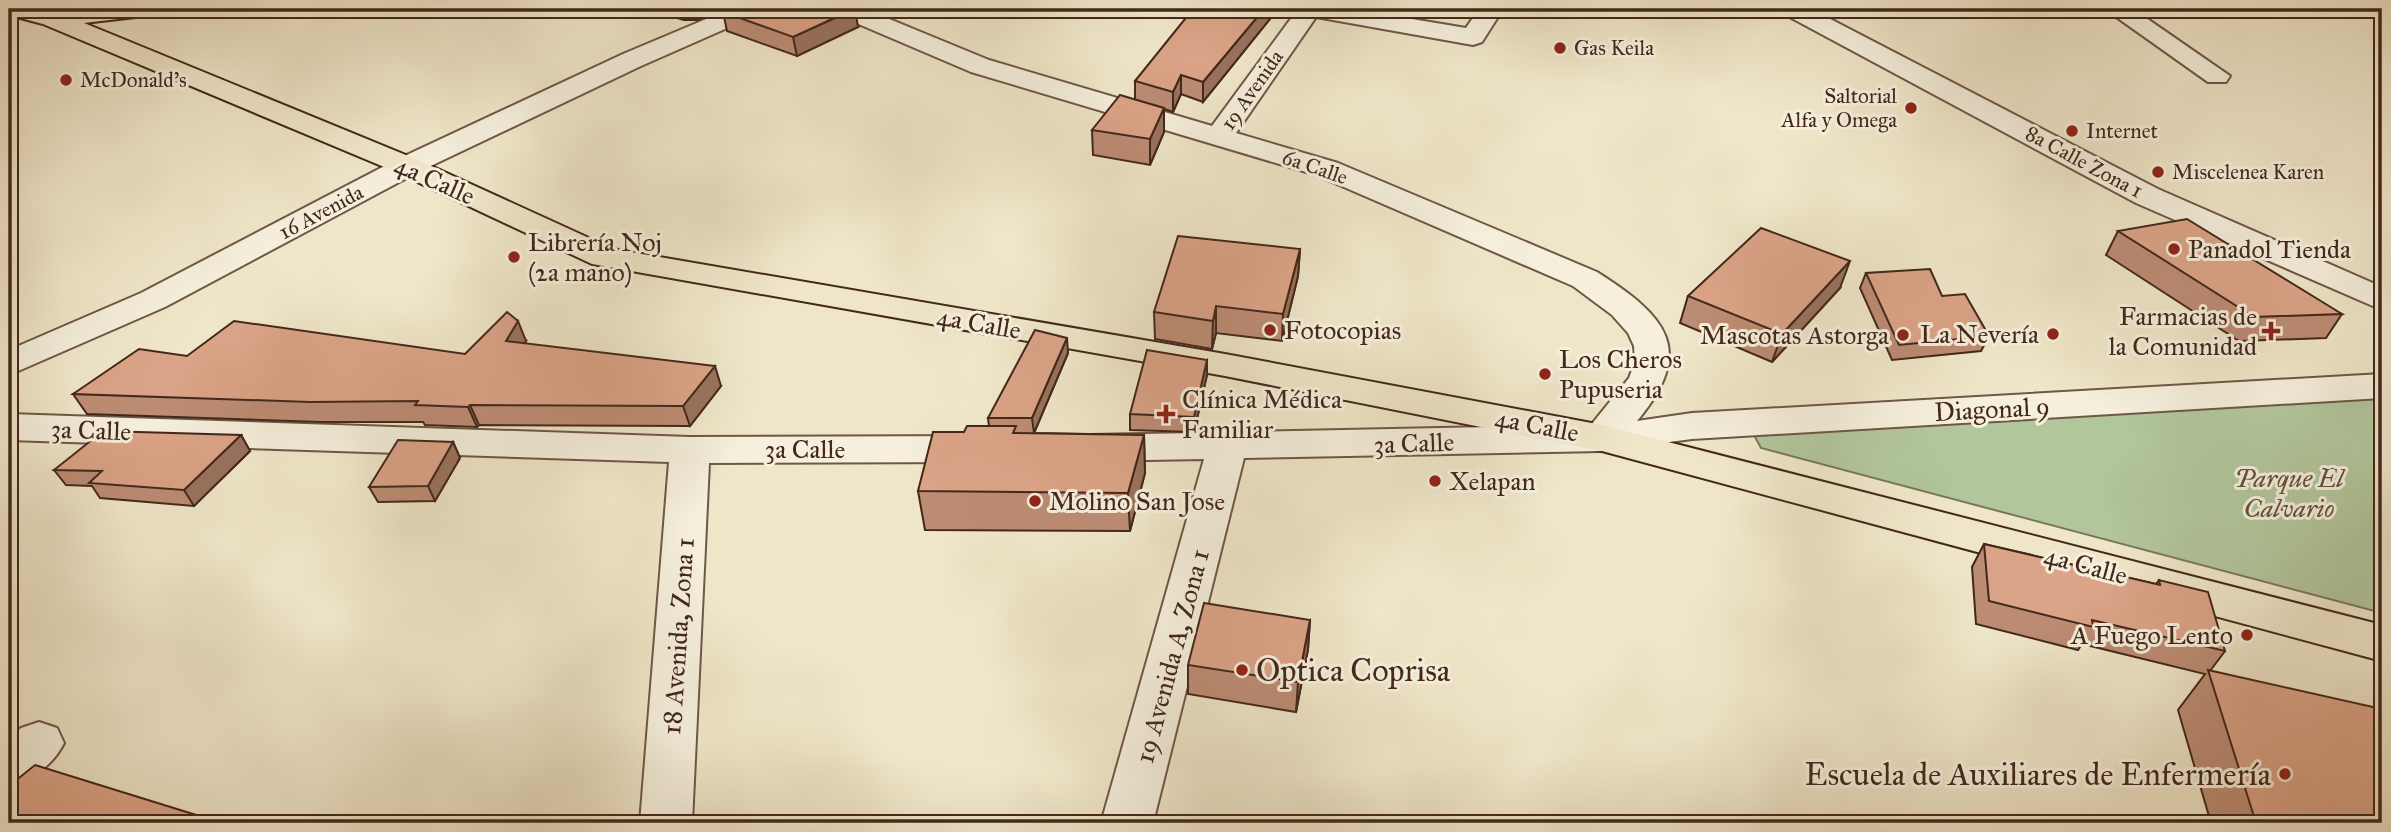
<svg xmlns="http://www.w3.org/2000/svg" width="2391" height="832" viewBox="0 0 2391 832" font-family="'IM FELL Great Primer',serif">
<style>
.green{fill:#b2c69c;stroke:#7a765c;stroke-width:2}
.lines{fill:none;stroke-linecap:round;stroke-linejoin:round}
.minor-casing{stroke:#6e5746;stroke-width:4}
.major-casing{stroke:#43271b;stroke-width:4}
.minor{fill:#f5efdc;fill-rule:evenodd}
.major{fill:#efe6c9;fill-rule:evenodd}
.wall{fill:#bc8c74;stroke:#43271b;stroke-width:2}
.shaded-wall{fill:#99725e;stroke:#43271b;stroke-width:2}
.building{fill:#dba387;stroke:#43271b;stroke-width:2}
.poi-dot{fill:#8f2418;stroke:#f5efdc;stroke-width:2.5}
.labels{text-anchor:middle;dominant-baseline:central;stroke-width:6;stroke-linejoin:round;paint-order:stroke}
.far-poi-label{font-size:21px;fill:#43271b;stroke:#f5efdc;text-anchor:start}
.far-street-label{font-size:21px;fill:#43271b;stroke:#f5efdc}
.street-label{font-size:26px;fill:#43271b;stroke:#f5efdc}
.poi-label{font-size:26px;fill:#43271b;stroke:#f5efdc;text-anchor:start}
.park-label{font-size:26px;font-style:italic;fill:#5f4f3b;stroke:#f5efdc}
.near-poi-label{font-size:32px;fill:#43271b;stroke:#f5efdc;text-anchor:start}
</style>
<rect width="100%" height="100%" fill="#efe6c9"/>
<filter id="stains"><feTurbulence type="fractalNoise" baseFrequency=".00286" numOctaves="4"/><feColorMatrix values="0 0 0 0 .2 0 0 0 0 .09 0 0 0 0 .02 0 0 0 .5 -.17"/></filter>
<radialGradient id="worn" r=".72"><stop offset=".6" stop-color="#630" stop-opacity="0"/><stop offset="1" stop-color="#630" stop-opacity=".3"/></radialGradient>
<path class="green" d="M2382,395V613L1761,448L1749,426Z"/>
<g class="lines">
<g class="minor-casing">
<g id="minor">
<path d="M730,9H762L759,14L641,66L418,172L165,307L9,375V350L141,293L396,160L623,54Z"/>
<path d="M832,9H865L989,60L1212,126L1298,9H1352L1466,28L1479,9H1503L1482,42L1473,45L1316,17L1236,133L1338,163L1597,272C1666,316 1697,349 1637,421L1692,413L2382,374V398L1692,439L1602,451L1244,458L1153,823H1101L1204,459L1091,461L1077,457L1071,448L1077,439L1091,435L1591,425L1629,378L1635,362L1634,346L1628,333L1612,315L1573,286L1316,175L971,72L835,14Z"/>
<path d="M1781,9H1811L2158,189L2382,287V310L2136,203L1784,14Z"/>
<path d="M2105,9H2133L2230,76L2226,82H2208Z"/>
<path d="M9,414L690,437L982,436L996,440L1002,449L996,458L982,462L709,463L692,823H640L669,462L9,440Z"/>
<path d="M39,722L57,728L64,743C53,765 32,780 9,787V738L21,728Z"/>
</g>
</g>
<g class="major-casing">
<path id="major" d="M9,9L53,12L156,9L153,14L144,16L84,23L418,160L613,249L1225,354L1602,425L2382,625V661L1602,451L1225,376L592,264L396,172L43,24L9,15Z"/>
</g>
<use href="#minor" class="minor"/>
<use href="#major" class="major"/>
</g>
<g class="wall">
<path d="M646,9H724L697,20H684Z"/>
<path d="M1207,9H1278L1203,102L1181,94L1173,112L1164,109V132L1150,165L1093,155L1092,130L1135,99V81Z"/>
<path d="M723,12L858,27L797,56L727,31Z"/>
<path d="M2118,231L2342,314L2326,338L2239,341L2106,255Z"/>
<path d="M1300,249L1298,276L1282,341L1216,333L1212,349L1155,339L1154,312Z"/>
<path d="M1866,273L1942,296L1989,336L1981,351L1892,360L1860,288Z"/>
<path d="M1840,288L1772,362L1680,323L1688,296Z"/>
<path d="M526,341L524,344L721,386L690,426L479,425L477,427L425,425L423,422H321L87,414L73,394L187,356L465,354Z"/>
<path d="M1068,353L1034,433L1144,435L1145,473L1130,531L925,530L918,491L964,432L989,426L988,418Z"/>
<path d="M1207,360V375L1194,432L1130,430V414Z"/>
<path d="M241,435L250,451L194,506L100,498L92,486L66,485L54,470Z"/>
<path d="M453,442L460,458L435,501L378,502L369,487Z"/>
<path d="M1984,544L2156,584L2159,580L2225,651L2210,671L2382,823H2211L2178,710L2205,674L2082,644L2078,650L1976,624L1972,567Z"/>
<path d="M1310,620L1308,649L1296,712L1188,694V665Z"/>
</g>
<g class="shaded-wall">
<path d="M694,9H724L697,20Z"/>
<path d="M855,9L858,27L797,56L793,37Z"/>
<path d="M1264,9H1278L1203,102V82Z"/>
<path d="M1181,75V94L1173,112V92Z"/>
<path d="M1164,108V132L1150,165V139Z"/>
<path d="M1300,249L1298,276L1282,341L1283,314Z"/>
<path d="M1850,261L1840,288L1772,362L1782,334Z"/>
<path d="M1216,306V333L1212,349L1213,321Z"/>
<path d="M518,321L526,341L514,361L506,341Z"/>
<path d="M1067,338L1068,353L1034,433L1032,418Z"/>
<path d="M1207,360V375L1194,432V417Z"/>
<path d="M715,366L721,386L690,426L683,406Z"/>
<path d="M470,405L479,425L477,427L468,407Z"/>
<path d="M241,435L250,451L194,506L184,490Z"/>
<path d="M1144,435L1145,473L1130,531L1128,493Z"/>
<path d="M453,442L460,458L435,501L428,486Z"/>
<path d="M1310,620L1308,649L1296,712L1298,682Z"/>
<path d="M206,818L211,823H201Z"/>
</g>
<g class="building">
<path d="M730,9H854L793,37L723,12Z"/>
<path d="M1193,9H1202L1205,11L1207,9H1264L1203,82L1181,75L1173,92L1135,81Z"/>
<path d="M1120,95L1164,108L1150,139L1092,130Z"/>
<path d="M2187,219L2342,314L2254,317L2118,231Z"/>
<path d="M1761,228L1850,261L1782,334L1688,296Z"/>
<path d="M1178,236L1300,249L1283,314L1216,306L1213,321L1154,312Z"/>
<path d="M1930,269L1942,296L1965,294L1989,336L1899,345L1866,273Z"/>
<path d="M507,312L518,321L506,341L715,366L683,406L470,405L468,407L415,405L418,401L310,402L73,394L139,349L187,356L234,321L465,354Z"/>
<path d="M1035,330L1067,338L1032,418H988Z"/>
<path d="M1147,350L1207,360L1194,417L1130,414Z"/>
<path d="M967,426H1016L1013,433L1144,435L1128,493L918,491L933,432H964Z"/>
<path d="M103,431L241,435L184,490L89,483L102,471L54,470Z"/>
<path d="M398,440L453,442L428,486L369,487Z"/>
<path d="M1984,544L2160,585L2159,580L2208,592L2225,651L2092,620L2093,627L1989,601Z"/>
<path d="M1204,603L1310,620L1298,682L1188,665Z"/>
<path d="M2208,670L2382,709V823H2256Z"/>
<path d="M35,765L206,818L201,823H9V786Z"/>
</g>
<g class="poi-dot">
<circle cx="1560" cy="48" r="7"/>
<circle cx="66" cy="80" r="7"/>
<circle cx="1911" cy="108" r="7"/>
<circle cx="2072" cy="131" r="7"/>
<circle cx="2158" cy="172" r="7"/>
<circle cx="2174" cy="249" r="7"/>
<circle cx="514" cy="257" r="7"/>
<circle cx="1270" cy="330" r="7"/>
<path d="M2267.5 320.5h7v7h7v7h-7v7h-7v-7h-7v-7h7z"/>
<circle cx="2053" cy="334" r="7"/>
<circle cx="1903" cy="335" r="7"/>
<circle cx="1545" cy="374" r="7"/>
<path d="M1162.5 403.5h7v7h7v7h-7v7h-7v-7h-7v-7h7z"/>
<circle cx="1435" cy="481" r="7"/>
<circle cx="1035" cy="501" r="7"/>
<circle cx="2247" cy="635" r="7"/>
<circle cx="1242" cy="670" r="7"/>
<circle cx="2285" cy="774" r="7"/>
</g>
<g class="labels">
<g class="far-poi-label">
<text x="1574" y="48">Gas Keila</text>
<text x="80" y="80">McDonald's</text>
<text x="1897" y="96" text-anchor="end">Saltorial<tspan x="1897" dy="24">Alfa y Omega</tspan></text>
<text x="2086" y="131">Internet</text>
<text x="2172" y="172">Miscelenea Karen</text>
</g>
<g class="far-street-label">
<text transform="translate(1252 90) rotate(-55)">19 Avenida</text>
<text transform="translate(2084 162) rotate(28)">8a Calle Zona 1</text>
<text transform="translate(1315 167) rotate(19)">6a Calle</text>
<text transform="translate(321 212) rotate(-28)">16 Avenida</text>
</g>
<g class="street-label">
<text transform="translate(435 180) rotate(24)">4a Calle</text>
<text transform="translate(979 323) rotate(10)">4a Calle</text>
<text transform="translate(1992 409) rotate(-3)">Diagonal 9</text>
<text transform="translate(1537 425) rotate(11)">4a Calle</text>
<text transform="translate(91 430) rotate(2)">3a Calle</text>
<text transform="translate(1414 443) rotate(-2)">3a Calle</text>
<text x="805" y="449">3a Calle</text>
<text transform="translate(2086 565) rotate(15)">4a Calle</text>
<text transform="translate(678 636) rotate(-86)">18 Avenida, Zona 1</text>
<text transform="translate(1172 656) rotate(-75)">19 Avenida A, Zona 1</text>
</g>
<g class="poi-label">
<text x="528" y="242">Librería Noj<tspan x="528" dy="30">(2a mano)</tspan></text>
<text x="2188" y="249">Panadol Tienda</text>
<text x="2257" y="316" text-anchor="end">Farmacias de<tspan x="2257" dy="30">la Comunidad</tspan></text>
<text x="1284" y="330">Fotocopias</text>
<text x="2039" y="334" text-anchor="end">La Nevería</text>
<text x="1889" y="335" text-anchor="end">Mascotas Astorga</text>
<text x="1559" y="359">Los Cheros<tspan x="1559" dy="30">Pupuseria</tspan></text>
<text x="1182" y="399">Clínica Médica<tspan x="1182" dy="30">Familiar</tspan></text>
<text x="1449" y="481">Xelapan</text>
<text x="1049" y="501">Molino San Jose</text>
<text x="2233" y="635" text-anchor="end">A Fuego Lento</text>
</g>
<g class="park-label">
<text x="2289" y="478">Parque El<tspan x="2289" dy="30">Calvario</tspan></text>
</g>
<g class="near-poi-label">
<text x="1256" y="670">Optica Coprisa</text>
<text x="2271" y="774" text-anchor="end">Escuela de Auxiliares de Enfermería</text>
</g>
</g>
<rect width="2391" height="832" fill="none" stroke="#efe6c9" stroke-width="35"/>
<rect x="10" y="10" width="2370" height="811" fill="none" stroke="#43271b" stroke-width="3.5"/>
<rect x="18" y="18" width="2356" height="797" fill="none" stroke="#43271b" stroke-width="2"/>
<rect width="100%" height="100%" filter="url(#stains)"/>
<rect width="100%" height="100%" fill="url(#worn)"/>
</svg>
